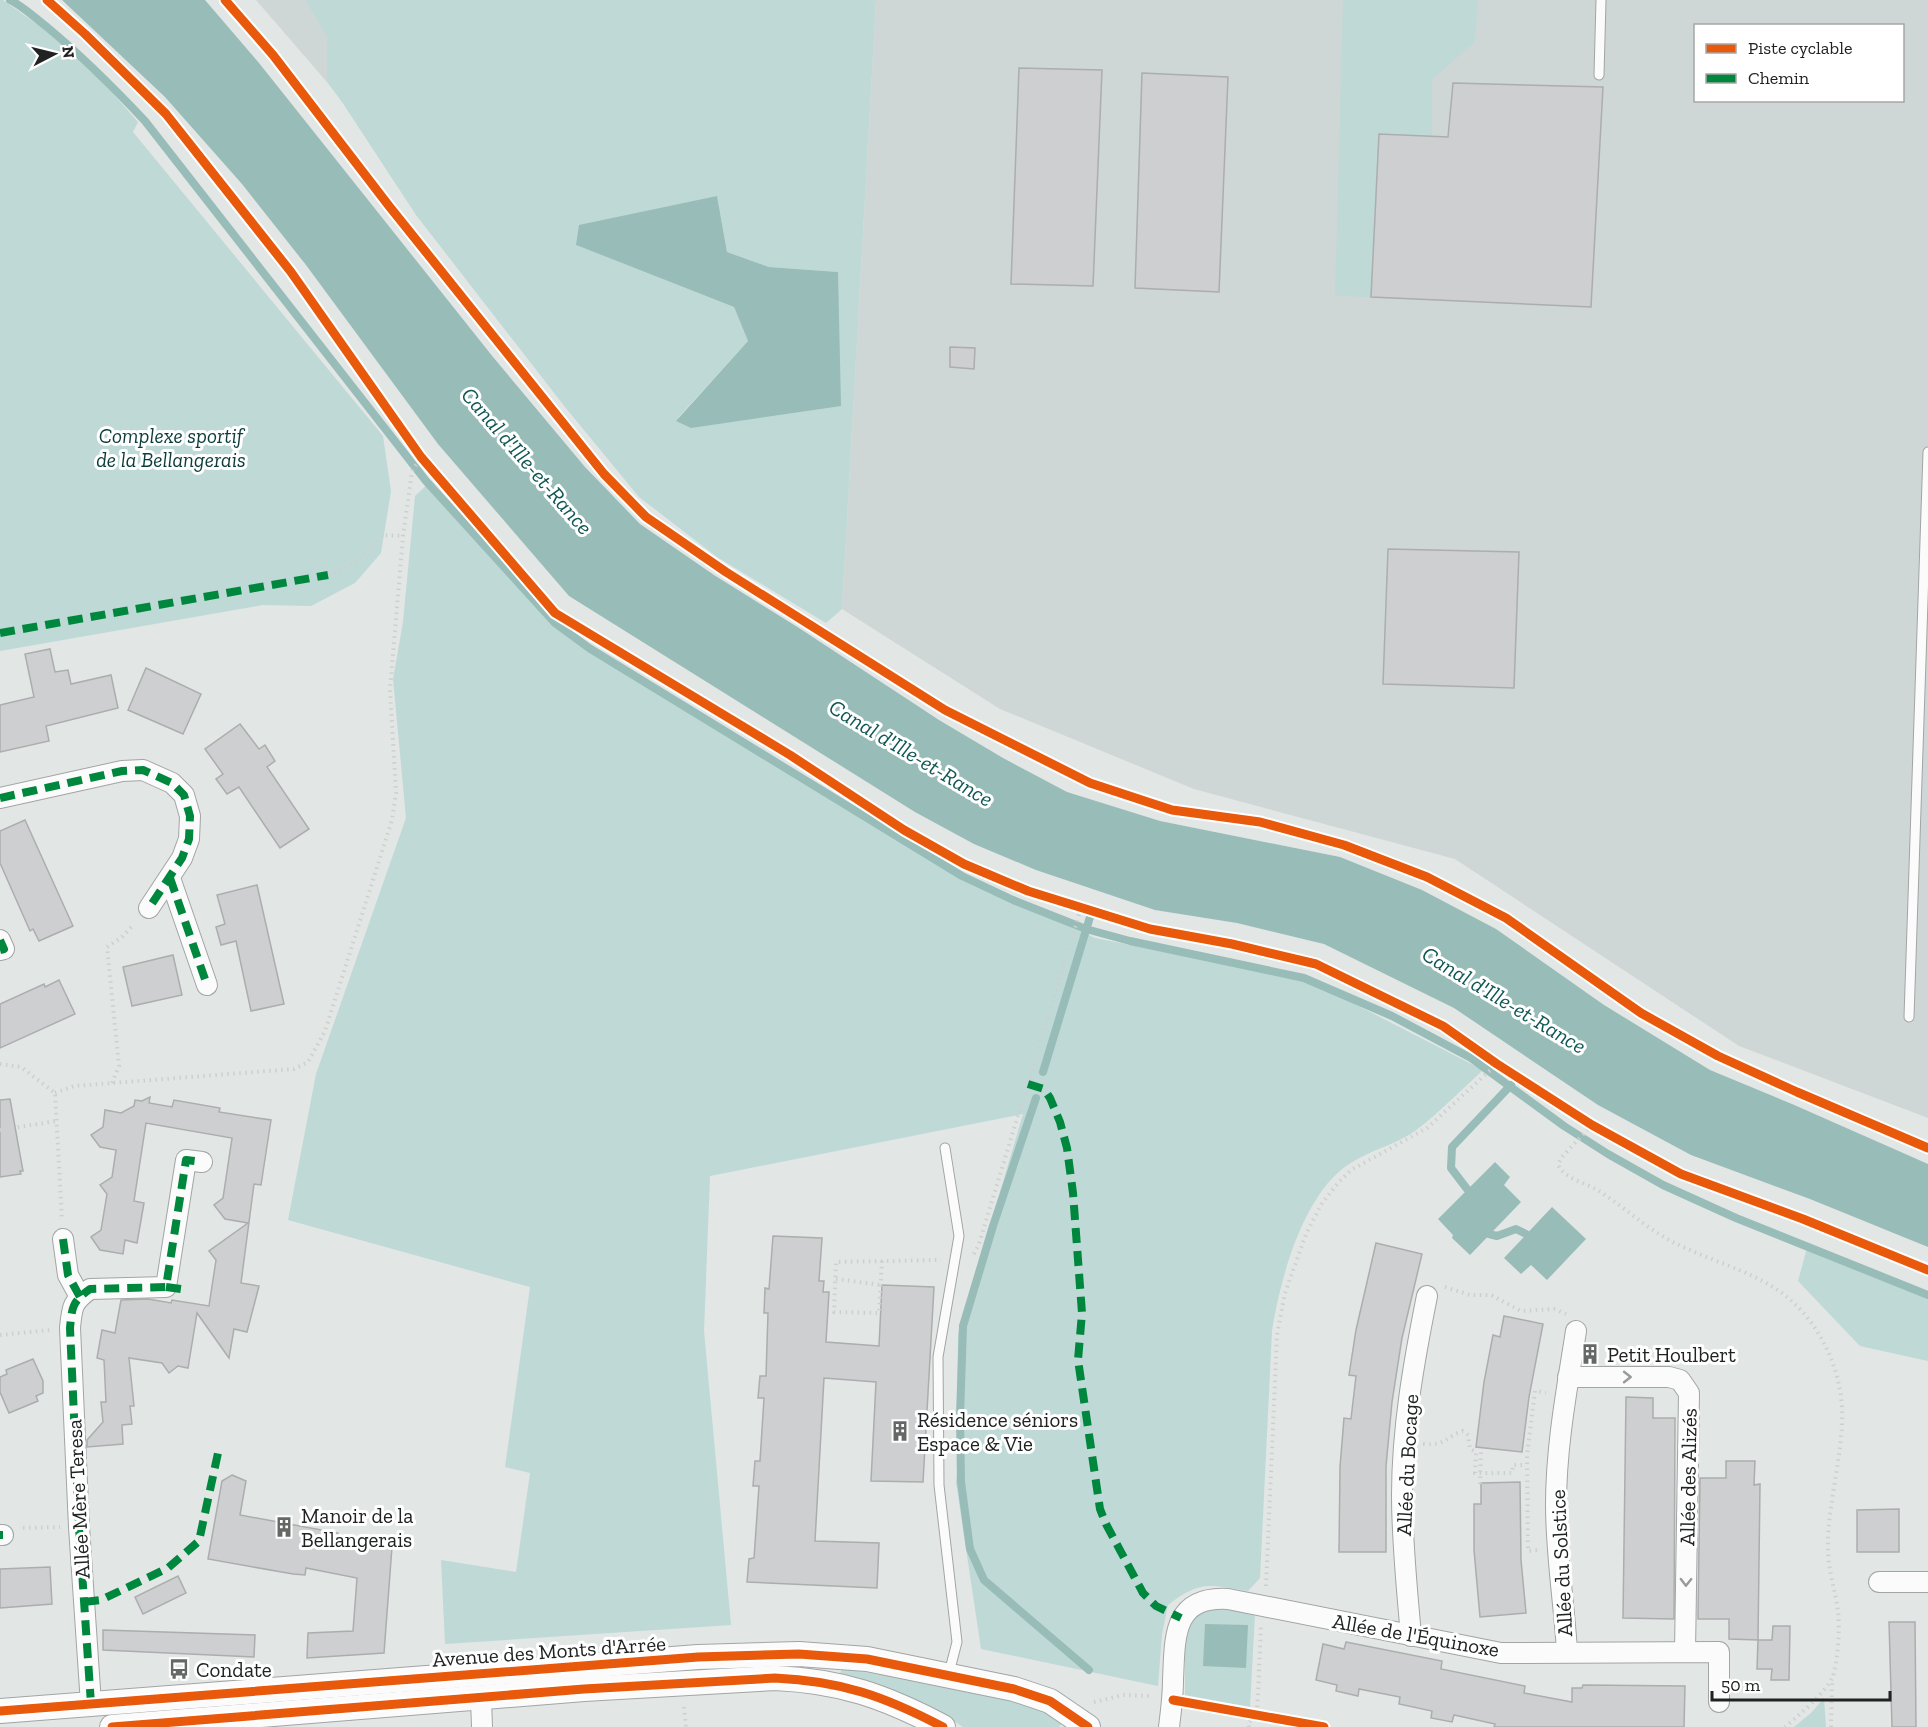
<svg xmlns="http://www.w3.org/2000/svg" width="1928" height="1727" viewBox="0 0 1928 1727" font-family="'Zilla Slab',serif">
<style>
.built{fill:#ced7d6;fill-rule:evenodd}
.green{fill:#bfd9d6;fill-rule:evenodd}
.water{fill:#98bcb8}
.lines{fill:none;stroke-linecap:round;stroke-linejoin:round}
.stream{stroke:#98bcb8;stroke-width:8}
.building{fill:#cecfd0;stroke:#acadae;stroke-width:1.5}
.service-casing{stroke:#a2a5a4;stroke-width:11}
.minor-casing{stroke:#a2a5a4;stroke-width:22}
.tertiary-casing{stroke:#a2a5a4;stroke-width:26}
.path{stroke:#ced0d0;stroke-width:4;stroke-dasharray:1.5 4.5;stroke-linecap:butt}
.service{stroke:#fbfbfb;stroke-width:9}
.minor{stroke:#fbfbfb;stroke-width:20}
.tertiary{stroke:#fbfbfb;stroke-width:24}
.quiet{stroke:#00873e;stroke-width:8;stroke-dasharray:15 8;stroke-linecap:butt}
.cycleway-casing{stroke:#fff;stroke-width:13}
.cycleway{stroke:#e8590c;stroke-width:9}
.oneway{stroke:#999a9a}
.labels{text-anchor:middle;dominant-baseline:central;stroke-width:6;stroke-linejoin:round;paint-order:stroke}
.park-label{font-size:21px;font-style:italic;fill:#0b3c39;stroke:#fff}
.poi-label{font-size:21px;fill:#212323;stroke:#fff;text-anchor:start}
.street-label{font-size:21px;fill:#212323;stroke:#fff}
.water-label{font-size:22px;font-style:italic;fill:#0f5753;stroke:#fff}
</style>
<rect width="100%" height="100%" fill="#e2e6e5"/>
<g class="built">
<path d="M256,0H501L327,82Z"/>
<path d="M876,0H1928V1118L1739,1046L1455,859L1194,789L1000,709L842,609ZM1696,26H1902V100H1696Z"/>
</g>
<g class="green">
<path d="M0,0H3L52,35L100,79L138,122L133,132L383,436L391,491L381,553L355,583L311,606L263,605L0,651Z"/>
<path d="M305,0H876L842,609L826,623L717,557L639,497L565,407L416,215L342,102L327,82V36ZM717,196L727,252L769,267L838,272L676,420L748,341L734,307L576,245Z"/>
<path d="M1343,0H1478L1475,41L1432,80V136L1379,134L1371,297L1335,296Z"/>
<path d="M431,481L558,627L988,888L1095,938L1308,980L1483,1070C1461,1090 1439,1113 1415,1131C1395,1145 1370,1150 1349,1164C1303,1194 1280,1279 1272,1331L1260,1578L1248,1591C1209,1585 1201,1580 1168,1605L1162,1634L1158,1686L981,1649L956,1482L960,1452L957,1408L958,1334L1023,1114L710,1176L704,1331L731,1625L445,1644L441,1560L516,1572L530,1473L505,1467L530,1287L288,1220L316,1074L406,818L393,679L403,622L415,496Z"/>
<path d="M1807,1248L1928,1298V1361L1860,1346L1798,1281Z"/>
<path d="M1209,1607H1226L1255,1614L1250,1707L1185,1695V1636L1193,1618Z"/>
<path d="M842,1668L1013,1698L1065,1719L1059,1727H963L930,1706L840,1674Z"/>
<path d="M1824,1698L1826,1727H1794L1811,1713Z"/>
</g>
<g class="water">
<path d="M62,0H205L259,63L493,357L585,467L640,524L714,575L799,628L939,720L1003,758L1067,792L1160,821L1340,857L1422,890L1496,929L1604,1005L1710,1070L1792,1104L1928,1164V1247L1810,1199L1691,1155L1598,1105L1454,1008L1324,944L1237,923L1155,910L1036,870L974,844L915,812L569,596L438,444L306,265L242,184L165,97Z"/>
<path d="M717,196L727,252L769,267L838,272L841,406L691,428L676,421L748,341L734,307L576,245L579,225Z"/>
<path d="M1495,1162L1510,1177L1504,1185L1521,1202L1470,1255L1452,1238L1453,1235L1438,1219Z"/>
<path d="M1552,1207L1586,1239L1547,1280L1531,1265L1521,1274L1504,1258Z"/>
<path d="M1205,1624L1248,1625L1246,1668L1203,1666Z"/>
</g>
<g class="lines">
<g class="stream">
<path d="M10,0C24,7 35,18 47,27C82,56 114,88 145,121L426,481L555,623L589,648L962,876L1013,900L1086,929L1130,941L1304,978L1392,1016L1471,1058L1564,1126L1608,1154L1663,1185L1736,1218L1928,1295"/>
<path d="M1043,1072L1090,917"/>
<path d="M1036,1098L993,1226L963,1326L960,1416L961,1482L970,1549L984,1580L1089,1670"/>
<path d="M1467,1189L1451,1168L1452,1147L1511,1085"/>
<path d="M1489,1234L1497,1236L1516,1229L1526,1234"/>
</g>
</g>
<g class="building">
<path d="M1019,68L1102,70L1093,286L1011,284Z"/>
<path d="M1142,73L1228,77L1219,292L1135,288Z"/>
<path d="M1453,83L1603,87L1591,307L1371,297L1379,134L1448,137Z"/>
<path d="M950,347L975,348L974,369L950,367Z"/>
<path d="M1388,549L1519,552L1514,688L1383,684Z"/>
<path d="M50,649L55,672L68,670L71,684L111,675L118,708L46,726L49,741L0,752V705L34,697L25,654Z"/>
<path d="M146,668L201,694L183,734L128,710Z"/>
<path d="M240,724L259,749L265,745L275,761L267,767L309,829L280,848L239,787L227,794L216,779L223,774L205,749Z"/>
<path d="M25,820L73,926L39,941L33,929L30,931L0,863V831Z"/>
<path d="M257,885L284,1004L251,1011L236,941L221,945L216,927L225,924L217,895Z"/>
<path d="M173,955L182,995L132,1006L123,967Z"/>
<path d="M59,980L75,1014L0,1048V1004L44,984L45,987Z"/>
<path d="M150,1097L149,1103L172,1107L174,1100L220,1108L219,1112L271,1120L261,1185L254,1184L241,1283L259,1286L247,1332L234,1329L229,1358L197,1313L188,1368L178,1366L169,1373L162,1363L129,1358L134,1406H130L132,1424L122,1425L123,1444L87,1447V1440L103,1422L101,1402H106L104,1360L97,1358L102,1330L115,1333L121,1300L148,1299L171,1303L172,1300L209,1306L216,1260L209,1251L248,1223L225,1219L214,1205L223,1198L232,1138L146,1123L134,1201L144,1203L137,1243L125,1240L123,1254L100,1250L91,1237L101,1230L107,1194L100,1185L112,1177L116,1150L100,1147L91,1135L103,1127L105,1110L121,1113L134,1106L135,1100L142,1101Z"/>
<path d="M10,1099L23,1171H20L21,1174L0,1177V1100Z"/>
<path d="M773,1236L822,1238L819,1281H824L823,1292H829L826,1342L879,1346L882,1285L934,1287L923,1482L871,1481L876,1382L824,1378L815,1541L879,1543L877,1588L747,1582L749,1559L754,1558L759,1486H753L755,1461H760L764,1398H758L760,1376H766L768,1313H764L765,1288L769,1289Z"/>
<path d="M1376,1243L1422,1254L1402,1338L1392,1402L1386,1466V1552H1339L1340,1467L1344,1418L1351,1419L1356,1376L1349,1375L1356,1330Z"/>
<path d="M1504,1316L1543,1324L1529,1397L1522,1452L1476,1447L1484,1382L1493,1335L1500,1337Z"/>
<path d="M33,1359L43,1381V1393L36,1396L38,1401L9,1413L0,1392V1377L7,1374L6,1370Z"/>
<path d="M1626,1397L1653,1398V1418H1675L1674,1619L1623,1618Z"/>
<path d="M1726,1461H1755L1754,1485L1760,1484L1758,1640L1729,1639V1619H1698L1700,1478H1726Z"/>
<path d="M232,1475L246,1481L240,1515L338,1533L337,1540L392,1547L384,1653L307,1658L308,1633L353,1631L357,1578L306,1568L305,1575L293,1574L208,1559L222,1481Z"/>
<path d="M1520,1482L1521,1560L1526,1613L1480,1617L1474,1550V1504H1481V1483Z"/>
<path d="M1899,1509V1552H1857V1510Z"/>
<path d="M50,1567L52,1604L0,1608V1569Z"/>
<path d="M178,1576L186,1593L143,1614L135,1597Z"/>
<path d="M1889,1622H1915L1916,1727H1892Z"/>
<path d="M1773,1626H1790L1789,1680H1771L1772,1669H1757L1758,1640H1772Z"/>
<path d="M103,1630L255,1635L254,1657L103,1650Z"/>
<path d="M1346,1642L1442,1661L1441,1669L1525,1686L1524,1693L1572,1702V1688H1582L1583,1685L1685,1686L1684,1727H1494L1495,1724L1454,1715L1452,1722L1431,1718L1432,1711L1399,1704L1400,1697L1359,1689L1358,1696L1336,1691L1337,1685L1316,1680L1323,1644L1344,1649Z"/>
</g>
<g class="lines">
<g class="service-casing">
<g id="service">
<path d="M1599,75L1601,0"/>
<path d="M1909,1017L1928,452"/>
<path d="M945,1148L959,1236L938,1357L939,1485L957,1642L949,1673"/>
</g>
</g>
<g class="minor-casing">
<g id="minor">
<path d="M0,798L122,771L143,770L172,783L184,795L190,816L189,839L182,858L149,908"/>
<path d="M170,878L207,985"/>
<path d="M0,940L4,949L0,950"/>
<path d="M63,1239L68,1275L80,1297"/>
<path d="M1568,1377H1669L1680,1380L1689,1393L1685,1652"/>
<path d="M0,1535H3"/>
<path d="M1879,1582H1928"/>
<path d="M1411,1636C1407,1589 1402,1542 1402,1495C1402,1428 1414,1361 1427,1296"/>
<path d="M1567,1651C1564,1602 1556,1554 1556,1505C1556,1446 1567,1389 1576,1331"/>
<path d="M481,1699L482,1727"/>
<path d="M91,1704L79,1527L70,1328C72,1307 72,1302 90,1289L166,1287L186,1160L202,1162"/>
<path d="M1169,1727C1171,1711 1173,1696 1173,1680C1175,1638 1172,1596 1228,1599L1501,1653L1719,1652V1702"/>
</g>
</g>
<g class="tertiary-casing">
<g id="tertiary">
<path d="M0,1711L698,1657L799,1654L867,1659L1014,1689L1050,1701L1088,1727"/>
<path d="M112,1727L584,1689L775,1678C841,1681 884,1696 943,1727"/>
</g>
</g>
<g class="path">
<path d="M328,575L355,562L366,553L382,535L403,536"/>
<path d="M0,1064L21,1067L55,1093L62,1220"/>
<path d="M112,1083L119,1066L107,947L122,937L134,924"/>
<path d="M55,1093L74,1086L294,1069L308,1062L325,1031L392,820L396,793L390,690L403,536L412,471L421,457"/>
<path d="M1592,1125L1561,1158L1558,1165C1566,1180 1585,1182 1599,1191C1624,1207 1646,1228 1673,1242C1706,1259 1742,1268 1773,1287C1809,1309 1833,1350 1840,1390C1849,1438 1827,1498 1828,1548C1828,1570 1835,1589 1838,1611C1840,1624 1838,1666 1832,1678C1826,1692 1797,1717 1785,1727"/>
<path d="M0,1130L57,1121"/>
<path d="M974,1254L979,1244L1081,908"/>
<path d="M882,1261L879,1313L834,1312L836,1262L941,1260"/>
<path d="M836,1279L881,1285"/>
<path d="M1445,1287L1470,1295H1491L1521,1311L1554,1309L1566,1314"/>
<path d="M0,1335L50,1330"/>
<path d="M1423,1444C1448,1446 1445,1436 1463,1431L1468,1435L1470,1449L1476,1452L1475,1473H1512L1513,1465H1526"/>
<path d="M1480,1484L1481,1452"/>
<path d="M23,1528L60,1527"/>
<path d="M1537,1550L1528,1551L1527,1455L1535,1391L1546,1393"/>
<path d="M1266,1586L1277,1335L1285,1293L1306,1234L1322,1203L1339,1182L1351,1170L1427,1128L1497,1064"/>
<path d="M1094,1702L1123,1695L1151,1696"/>
<path d="M684,1707L686,1727"/>
<path d="M1249,1727L1248,1723L1257,1715L1261,1626"/>
<path d="M1831,1727L1832,1680"/>
</g>
<use href="#service" class="service"/>
<use href="#minor" class="minor"/>
<use href="#tertiary" class="tertiary"/>
<g class="quiet">
<path d="M0,633L328,575"/>
<path d="M0,798L122,771L143,770L172,783L184,795L190,816L189,839L182,858L149,908"/>
<path d="M170,878L207,985"/>
<path d="M0,940L4,949L0,950"/>
<path d="M1028,1084L1044,1089L1050,1098L1060,1122L1067,1148L1073,1193L1082,1313L1078,1360L1100,1509L1106,1524L1143,1593L1156,1606L1181,1618"/>
<path d="M63,1239L68,1275L80,1297"/>
<path d="M166,1287L181,1289"/>
<path d="M0,1535H3"/>
<path d="M84,1602L101,1600L168,1568L199,1541L218,1453"/>
<path d="M91,1704L79,1527L70,1328C72,1307 72,1302 90,1289L166,1287L186,1160L202,1162"/>
</g>
<g class="cycleway-casing">
<g id="cycleway">
<path d="M47,0L85,34L166,114L291,272L421,457L555,613L790,755L904,830L964,864L1028,891L1150,929L1232,944L1316,964L1443,1026L1497,1064L1592,1125L1681,1174L1803,1219L1928,1270"/>
<path d="M225,0L273,55L389,206L604,474L646,517L726,572L945,710L1090,783L1172,810L1260,822L1344,845L1427,877L1506,918L1641,1013L1718,1056L1797,1092L1928,1148"/>
<path d="M1173,1700L1324,1727"/>
<path d="M0,1711L698,1657L799,1654L867,1659L1014,1689L1050,1701L1088,1727"/>
<path d="M112,1727L584,1689L775,1678C841,1681 884,1696 943,1727"/>
</g>
</g>
<use href="#cycleway" class="cycleway"/>
</g>
<defs><path id="oneway-chevron" d="M-2-3.5L2.5 0L-2 3.5" fill="none" stroke-width="1.6" stroke-linecap="round" stroke-linejoin="round" transform="scale(1.5)"/></defs>
<g class="oneway">
<use href="#oneway-chevron" transform="translate(1627 1377)"/>
<use href="#oneway-chevron" transform="translate(1686 1582) rotate(91)"/>
</g>
<defs>
<g id="building-bare" transform="scale(1.62)"><path d="M-4-6H4V6H1V3H-1V6H-4ZM-2.5-4.3h1.7v1.8h-1.7ZM.8-4.3h1.7v1.8H.8ZM-2.5-1h1.7V.8h-1.7ZM.8-1h1.7V.8H.8Z" fill="#656767" stroke="#fff" stroke-width="2.5" paint-order="stroke"/></g>
<g id="bus-bare" transform="scale(1.62)"><path d="M-5-6H5V4H4V6H2V4H-2V6H-4V4H-5ZM-3.5-4V0h7V-4ZM-3.5 1.2v1.5H-2V1.2ZM2 1.2v1.5H3.5V1.2Z" fill="#656767" stroke="#fff" stroke-width="2.5" paint-order="stroke"/></g>
</defs>
<g fill-rule="evenodd">
<use href="#building-bare" x="1590" y="1354"/>
<use href="#building-bare" x="900" y="1431"/>
<use href="#building-bare" x="284" y="1527"/>
<use href="#bus-bare" x="179" y="1669"/>
</g>
<g class="labels">
<g class="park-label">
<text x="171" y="435">Complexe sportif<tspan x="171" dy="24">de la Bellangerais</tspan></text>
</g>
<g class="poi-label">
<text x="1607" y="1354">Petit Houlbert</text>
<text x="917" y="1419">Résidence séniors<tspan x="917" dy="24">Espace &amp; Vie</tspan></text>
<text x="301" y="1515">Manoir de la<tspan x="301" dy="24">Bellangerais</tspan></text>
<text x="196" y="1669">Condate</text>
</g>
<g class="street-label">
<text transform="translate(1407 1465) rotate(-87)">Allée du Bocage</text>
<text transform="translate(1688 1477) rotate(-89)">Allée des Alizés</text>
<text transform="translate(78 1499) rotate(-93)">Allée Mère Teresa</text>
<text transform="translate(1561 1563) rotate(-93)">Allée du Solstice</text>
<text transform="translate(1416 1635) rotate(10)">Allée de l'Équinoxe</text>
<text transform="translate(549 1651) rotate(-4)">Avenue des Monts d'Arrée</text>
</g>
<g class="water-label">
<text transform="translate(527 461) rotate(49)">Canal d'Ille-et-Rance</text>
<text transform="translate(911 753) rotate(31)">Canal d'Ille-et-Rance</text>
<text transform="translate(1504 1000) rotate(31)">Canal d'Ille-et-Rance</text>
</g>
</g>
<rect x="1694" y="24" width="210" height="78" fill="#ffffff" stroke="#a6a7a7" stroke-width="1.5"/>
<rect x="1706" y="44" width="30" height="9" fill="#e8590c" stroke="#a6a7a7" stroke-width="1.5"/>
<text x="1748" y="54" font-size="18" fill="#212323">Piste cyclable</text>
<rect x="1706" y="74" width="30" height="9" fill="#00873e" stroke="#a6a7a7" stroke-width="1.5"/>
<text x="1748" y="84" font-size="18" fill="#212323">Chemin</text>
<g transform="translate(54 54) rotate(83)" stroke="#ffffff" stroke-width="4.5" paint-order="stroke">
<path d="M0-4.5L10 22L0 15L-10 22Z" fill="#212323"/>
<text y="-9" font-size="16" font-weight="bold" text-anchor="middle" fill="#212323">N</text>
</g>
<path d="M1712 1691v9h178v-9" fill="none" stroke="#212323" stroke-width="3"/>
<text x="1721" y="1691" font-size="18" fill="#212323" stroke="#ffffff" stroke-width="4.5" paint-order="stroke">50 m</text>
</svg>
